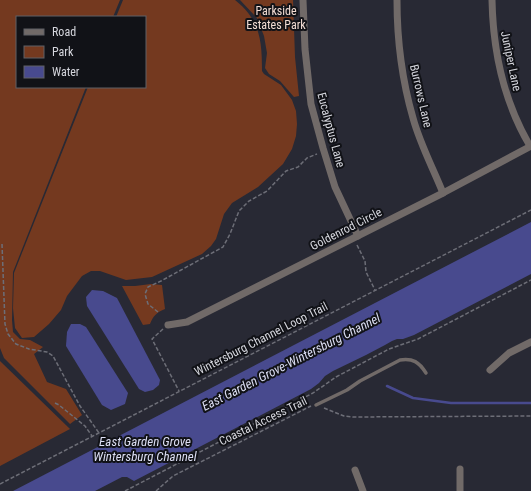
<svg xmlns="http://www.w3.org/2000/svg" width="531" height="491" viewBox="0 0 531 491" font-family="'Roboto Condensed',sans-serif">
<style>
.green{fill:#74391f}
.water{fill:#484a8e}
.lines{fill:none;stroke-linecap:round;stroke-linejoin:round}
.stream{stroke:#484a8e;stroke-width:2.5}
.path{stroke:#6d6e77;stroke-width:1.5;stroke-dasharray:4 2;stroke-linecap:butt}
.lane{stroke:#716a68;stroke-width:3.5}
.street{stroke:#716a68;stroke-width:7}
.labels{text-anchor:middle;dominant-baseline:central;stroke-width:4;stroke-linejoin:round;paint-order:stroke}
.park-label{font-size:12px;fill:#f3ddd4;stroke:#111217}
.street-label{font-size:12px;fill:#d6d7de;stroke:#111217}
.water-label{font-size:13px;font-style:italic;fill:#dddff4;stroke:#111217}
</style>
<rect width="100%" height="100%" fill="#282934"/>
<g class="green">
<path d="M0,0H120L113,17H17V87H86L13,272L12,320L13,332L20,339L30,340L43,347L34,354L47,382L66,389L82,415L70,424L4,358L0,348Z"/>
<path d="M123,0H235C260,20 262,40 262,71L264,74L281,85L292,100L296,111L297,124L296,136L292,149L283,164L258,187L232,203L224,214L216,239L211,246L202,254L152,277L126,280L100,271H91L82,276L67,296L61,310L49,324L34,337L22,338L15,328L13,308L14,273L88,87H145V17H116Z"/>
<path d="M240,0H293L295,57L299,96L294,97L280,81L269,74L265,68L267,53L264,36L257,18Z"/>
<path d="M151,284L162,285L165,309C157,312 153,316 150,324L143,325L122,286H135Z"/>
<path d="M0,361L70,429L0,466Z"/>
</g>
<g class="water">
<path d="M531,222V274L414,335L403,339H397L392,341L385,345L366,355L333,371L325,376L319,383L311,389L134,481L127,477H122L95,491H13Z"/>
<path d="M92,290L103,291L117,298L160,380L159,385L153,390L145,392L139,389L87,306L86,297Z"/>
<path d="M71,324H80L86,327L128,393L125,404L111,410L102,405L66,346L67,332Z"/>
</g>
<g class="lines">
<path class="stream" d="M387,386L413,398L451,403H531"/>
<g class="path">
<path d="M2,244L5,324L8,334L16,344L29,349L47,352L53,356L80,406L99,433"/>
<path d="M357,245L365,261L366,272L375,290"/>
<path d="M158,312L148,304L145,294L148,287L161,281L223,247L230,234L239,211L249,201L267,191L286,171L298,167L307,158L317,154"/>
<path d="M163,329L152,339L179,391"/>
<path d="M55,403L59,405L85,426L92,436"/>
<path d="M324,408L344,416L353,417L531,416"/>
<path d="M0,484L531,210"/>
<path d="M125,491L313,393L336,377L389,349L418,339L531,280"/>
<path d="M156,491L173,476L311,406"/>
</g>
<path class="lane" d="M316,405L347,390L360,381L400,360C413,358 419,362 426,373"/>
<g class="street">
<path d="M303,0L305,49L311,104L323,148L335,187L358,236"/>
<path d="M397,0C397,40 402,80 413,118C420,144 433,168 443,193"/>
<path d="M492,0C493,51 504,102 530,146"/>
<path d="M168,325L187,322L443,193L531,146"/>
<path d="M490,370L509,353L531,342"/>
<path d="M460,469V491"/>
<path d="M355,470L363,491"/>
</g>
</g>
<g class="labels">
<g class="park-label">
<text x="276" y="11">Parkside<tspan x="276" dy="14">Estates Park</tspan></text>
</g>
<g class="street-label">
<text transform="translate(511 61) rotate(78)">Juniper Lane</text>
<text transform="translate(421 96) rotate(77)">Burrows Lane</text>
<text transform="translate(331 130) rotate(75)">Eucalyptus Lane</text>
<text transform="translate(346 229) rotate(-27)">Goldenrod Circle</text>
<text transform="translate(261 339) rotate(-27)">Wintersburg Channel Loop Trail</text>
<text transform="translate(263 421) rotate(-26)">Coastal Access Trail</text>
</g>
<g class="water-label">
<text transform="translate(291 362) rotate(-27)">East Garden Grove-Wintersburg Channel</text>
<text x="145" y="441">East Garden Grove<tspan x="145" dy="15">Wintersburg Channel</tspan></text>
</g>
</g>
<rect x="16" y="16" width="130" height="72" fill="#111217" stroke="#606167"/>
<rect x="24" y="29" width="20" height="6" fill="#716a68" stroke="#606167"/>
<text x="52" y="36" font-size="12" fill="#d6d7de">Road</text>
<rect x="24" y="46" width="20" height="12" fill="#74391f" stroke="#606167"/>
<text x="52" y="56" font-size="12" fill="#d6d7de">Park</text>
<rect x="24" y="66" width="20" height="12" fill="#484a8e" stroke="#606167"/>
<text x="52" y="76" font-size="12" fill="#d6d7de">Water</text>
</svg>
